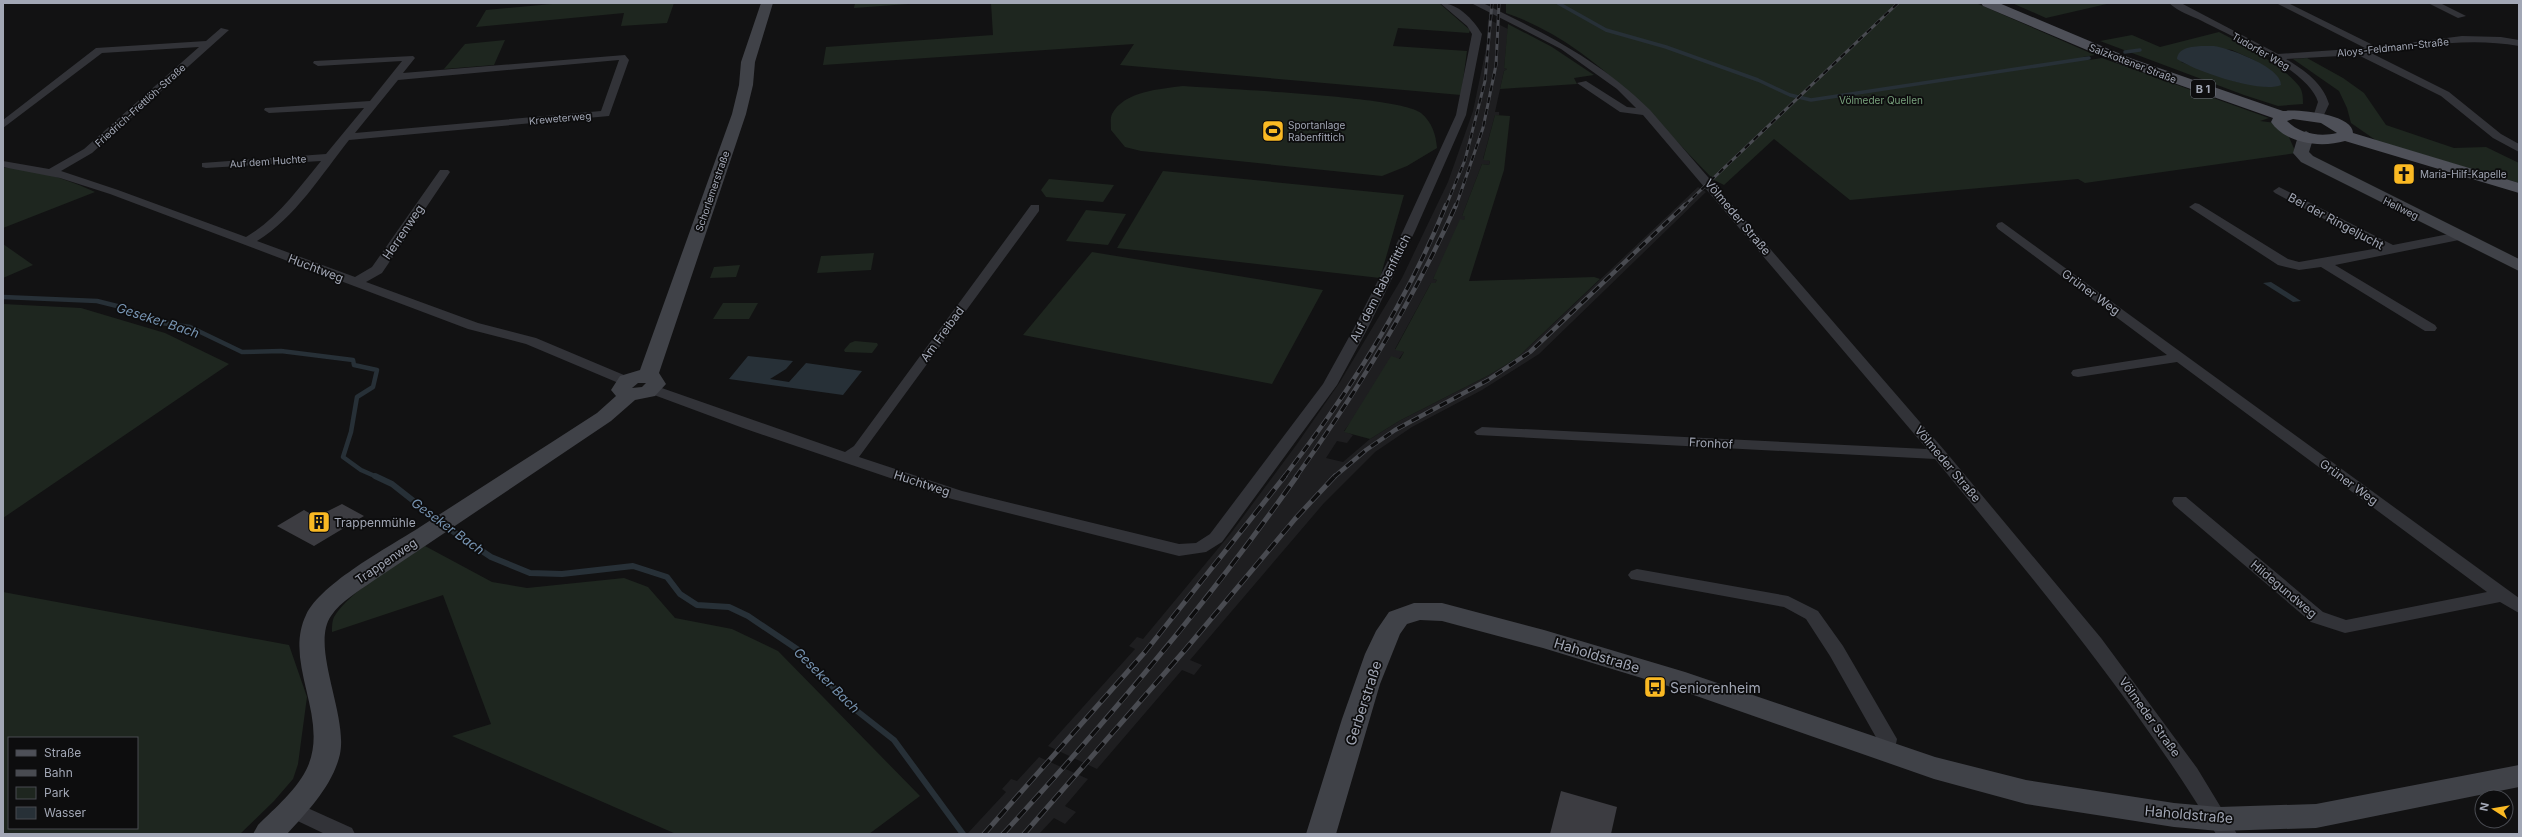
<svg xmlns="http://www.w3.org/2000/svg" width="2522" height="837" viewBox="0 0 2522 837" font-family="Inter,sans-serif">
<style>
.built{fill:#1e1e20}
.green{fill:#1e261f;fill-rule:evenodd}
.water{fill:#273037}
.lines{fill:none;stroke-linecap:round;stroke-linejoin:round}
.stream-far2{stroke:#273037;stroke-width:3.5}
.stream-far1{stroke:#273037;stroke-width:4.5}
.stream{stroke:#273037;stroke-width:6}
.building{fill:#3c3c41}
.street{fill:#323338;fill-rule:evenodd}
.secondary{fill:#404248;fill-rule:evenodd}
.primary{fill:#4e5058;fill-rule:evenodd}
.rail-far2-casing{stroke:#494b51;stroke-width:3}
.rail-far1-casing{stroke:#494b51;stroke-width:4.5}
.rail-casing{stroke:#494b51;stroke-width:5}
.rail-far2{stroke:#0d0d0e;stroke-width:2;stroke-dasharray:6;stroke-linecap:butt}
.rail-far1{stroke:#0d0d0e;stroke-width:3;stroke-dasharray:8;stroke-linecap:butt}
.rail{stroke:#0d0d0e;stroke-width:3.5;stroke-dasharray:11;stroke-linecap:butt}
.labels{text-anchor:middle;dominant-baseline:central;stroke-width:3.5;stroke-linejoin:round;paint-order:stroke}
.far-street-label{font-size:10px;fill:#a2a7b5;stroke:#0d0d0e}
.far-park-label{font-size:10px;fill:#78a17c;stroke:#0d0d0e}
.far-poi-label{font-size:10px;fill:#a2a7b5;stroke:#0d0d0e;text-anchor:start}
.shield{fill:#0d0d0e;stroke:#757983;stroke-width:1}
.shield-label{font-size:11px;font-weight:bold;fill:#a2a7b5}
.street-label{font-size:12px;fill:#a2a7b5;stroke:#0d0d0e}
.poi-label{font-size:12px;fill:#a2a7b5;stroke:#0d0d0e;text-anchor:start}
.water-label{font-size:13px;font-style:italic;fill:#7794b2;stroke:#0d0d0e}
.near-street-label{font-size:14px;fill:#a2a7b5;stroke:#0d0d0e}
.near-poi-label{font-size:14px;fill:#a2a7b5;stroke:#0d0d0e;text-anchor:start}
</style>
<rect width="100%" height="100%" fill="#121213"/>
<g class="built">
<path d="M1488,19L1508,29L1504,68L1507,69L1504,71L1495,112H1499V115H1495L1483,159L1490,161L1489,165L1482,164L1462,216H1466L1464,220L1433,279L1437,280L1435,283H1431L1395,349L1404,352L1344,431L1353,435L1347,443L1337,441L1326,458L1343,462L1370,439L1399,421L1489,375L1517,358L1698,187L1706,192L1539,354L1482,390L1412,427L1375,452L1324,503L1190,660L1202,665L1194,675L1182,670L1097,769L1048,746L1135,649L1129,646L1137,637L1143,639L1231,533L1297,444L1340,382L1402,278L1448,182L1473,111L1487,44Z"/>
<path d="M1039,757L1088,779L1065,806L1076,812L1065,824L1054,818L1039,834H967L1006,792L1002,789L1011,779L1017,781Z"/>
</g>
<g class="green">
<path d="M563,3H674L667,23L621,26L624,13L476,27L486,10Z"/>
<path d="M855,3H922L854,8Z"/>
<path d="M991,3H1439L1470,30L1469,33L1398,28L1393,46L1467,51L1461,95L1120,65L1134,44L823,65L826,47L993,35Z"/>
<path d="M1506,3H1976L2095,55L2083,57L2089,60L2102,58L2269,118L2260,121L2276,123L2288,135L2296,153L2085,183L2078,179L1850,200L1774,139L1724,185L1714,180C1651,116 1593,43 1506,13Z"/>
<path d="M2012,3H2111L2046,18Z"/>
<path d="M1508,24L1552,47L1594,75L1574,78L1577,84L1500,89L1504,71L1507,69L1504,68Z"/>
<path d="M2219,32C2243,44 2282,65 2299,86C2303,91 2303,99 2303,104L2278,106L2244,95L2100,41L2132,35L2160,47ZM2205,46L2232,50L2254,60L2271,87L2237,82L2181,62Z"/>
<path d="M505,40L494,65L444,69L465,44Z"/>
<path d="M2307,58L2343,78L2364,93L2386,125L2454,148L2486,147L2519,163V183L2377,141L2351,123L2347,108L2339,91L2293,59Z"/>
<path d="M1183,86C1221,89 1401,96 1421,113C1432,122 1436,135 1437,148L1407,166L1382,176L1141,151L1125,147L1111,130C1111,125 1110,118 1112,114C1124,91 1161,89 1183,86Z"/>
<path d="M1495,115L1510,116L1504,170L1469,281L1594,277L1600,279L1517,358L1489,375L1399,421L1370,439L1344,432L1391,356L1400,359L1404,352L1395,350L1431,283H1435L1437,280L1433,279L1460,219L1464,220L1465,216H1462L1482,164L1489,165L1490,161L1483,160Z"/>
<path d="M3,168C29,166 71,181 95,192L3,228Z"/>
<path d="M1163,171L1404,195L1380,278L1117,248Z"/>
<path d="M1049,179L1114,185L1103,202L1046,197L1041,190Z"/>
<path d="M1086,210L1126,214L1108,245L1066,241Z"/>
<path d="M3,244L33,265L3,278Z"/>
<path d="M1092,252L1323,290L1272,384L1023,335Z"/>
<path d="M874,253L871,270L817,273L821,256Z"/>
<path d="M740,265L736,277L710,278L714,267Z"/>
<path d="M723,303H758L749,319H713Z"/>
<path d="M3,304L81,308L165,333L229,364L3,518Z"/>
<path d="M855,341L877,343L878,345L872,353L845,352L844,350L850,343Z"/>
<path d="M425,546L492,582L527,588L624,578L648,587L675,618L732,629L778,651L920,796L869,834H676L452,736L491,724L443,595L332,632C332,628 332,621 334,617C350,590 399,563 425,546Z"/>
<path d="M3,592L289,645L307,697L298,764L293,779L274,801L240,834H3ZM9,738H137V828H9Z"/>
</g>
<g class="water">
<path d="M2214,46C2228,48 2282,67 2281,85C2261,94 2195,71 2177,59C2178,44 2203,46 2214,46Z"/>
<path d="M2271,282L2301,301L2293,302L2263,283Z"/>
<path d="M748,356L793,361L786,369L770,379L789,382L806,363L862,371L843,395L729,379Z"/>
</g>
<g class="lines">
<g class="stream-far2">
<path d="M1558,3L1606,30L1666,47L1758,80L1790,95L1811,100L2089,58"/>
<path d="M2125,52L2140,50"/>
</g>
<path class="stream-far1" d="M3,297L97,301L125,308L162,323L190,327L242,352L281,351L353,360L354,365L377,370L373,387L357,397L351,432L343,457L361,470L377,477"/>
<g class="stream">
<path d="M375,476L392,484L439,521"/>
<path d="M445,526L491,557L530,573L562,574L633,566L667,577L680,594L697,605L729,607L748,616L797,649L852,707L894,740L963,834"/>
</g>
</g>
<g class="building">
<path d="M342,504L364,516L314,546L277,526L304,510L316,517Z"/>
<path d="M1561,791L1617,807L1611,834H1550Z"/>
</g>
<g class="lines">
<g class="street">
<path d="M1440,3C1458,3 1473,19 1482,34L1466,115L1415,231L1368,328L1337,385L1222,542L1206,552L1179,556L952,499L743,428L646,392L644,389L651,385L656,386L845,452L854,446L1031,205H1039V211L859,457L962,491L1179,544L1196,543L1210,534L1323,384L1354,328L1403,231L1456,115L1472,34L1467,26Z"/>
<path d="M1471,3H1483C1547,35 1598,59 1650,110L1945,451L2101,638L2197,768L2237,834H2216C2135,700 2034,580 1935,459L1477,435L1474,432L1482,427L1927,449L1643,115L1620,112L1577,83L1586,81L1627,107L1636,108L1617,89L1561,49Z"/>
<path d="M2169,3H2181L2278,54L2365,48L2276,3H2288L2377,47L2462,36L2501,37L2519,40V46C2469,37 2420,46 2371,53L2449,92L2501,134L2519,144V152L2493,138L2441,96L2358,55L2286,59C2304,70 2323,83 2329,104L2322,119L2318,120L2314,119L2313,117L2318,102C2309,70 2231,36 2202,21C2192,16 2177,11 2169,3Z"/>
<path d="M2428,3H2440L2466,16L2458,18Z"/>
<path d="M221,28L229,30L92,153L61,171L118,190L246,237C277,219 298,189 321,161L206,168L202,167V163L326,154L364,108L269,113L264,110L265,108L370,101L402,61L318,66L313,63L314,61L413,56L415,58L403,73L625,55L629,60L609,116L349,140C322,174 295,218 257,241L355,277L372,267L440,170H448L450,172L382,273L366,282L478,323L536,338L631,378L633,381L631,384H621L526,344L468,329L110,194L60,178L3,167V161L49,169L84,149L199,47L102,53L3,128V120L96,48L206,41ZM619,60L601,111L355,133L398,80Z"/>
<path d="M2279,187L2393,245L2459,232L2463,233L2465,236L2459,240L2335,265L2435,325L2437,328L2435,331H2425L2321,267L2299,270L2278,265L2189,207L2195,203L2199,204L2288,259L2299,262L2379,248L2275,193L2273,191Z"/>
<path d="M2002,222L2519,598V613L2500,602L2345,633L2311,622L2174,505L2172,501L2174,497H2186L2323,612L2346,620L2487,592L2177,362L2078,377L2073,376L2071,373L2073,370L2078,369L2167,355L1998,229L1996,226L1998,223Z"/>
<path d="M1637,569L1788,596L1818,611L1843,646L1897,739L1893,758L1886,760L1879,758L1876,752L1877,739L1830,656L1806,619L1784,607L1631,579L1628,575L1631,571Z"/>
<path d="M292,801L352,828L355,834H325L285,815L282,809L285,803Z"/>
</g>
<g class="secondary">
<path d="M761,3H773L755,62L753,85L746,114L659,373L666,384L655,396L635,400L611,421L373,581C359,591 341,601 331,616C310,646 348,715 340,754C333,785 308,811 287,834H253L258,825C275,808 298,789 308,766C329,716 283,663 306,615C321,583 389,547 420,527C479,489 538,451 597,413L616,396L611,390L620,376L640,370L732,114L739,85L741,62ZM638,383H646L642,387L632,388Z"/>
<path d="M2306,131L2314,136L2309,152L2313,156L2519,259V271L2301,162L2293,153L2298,136Z"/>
<path d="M1414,603H1442L1544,630L1685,672L1935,757L2026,780L2174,803L2219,807L2316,804L2519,765V787L2316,828L2219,831L2174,827L2026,804L1934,779L1668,686L1543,648L1442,621L1420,620L1407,624L1400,634L1380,684L1336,834H1306L1342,719L1365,654L1376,631L1389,612Z"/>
</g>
<path class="primary" d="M1981,3H1999L2130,58L2283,111C2297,109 2353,114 2353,133L2519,183V193L2345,141C2321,148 2286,144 2271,122L2273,118L2120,64L1983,6ZM2293,119L2321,123L2337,133C2320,137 2300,134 2287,121Z"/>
<g class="rail-far2-casing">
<g id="rail-far2">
<path d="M1446,206L1465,160L1485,81L1492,3"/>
<path d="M1456,206L1483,128L1496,65L1499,3"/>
<path d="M1684,206L1898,3"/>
</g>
</g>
<g class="rail-far1-casing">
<g id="rail-far1">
<path d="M1284,477C1348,394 1407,302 1446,205"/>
<path d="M1296,477C1358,390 1413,302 1456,205"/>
<path d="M1334,477L1366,450L1395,430L1488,380L1530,352L1685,205"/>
</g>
</g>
<g class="rail-casing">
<g id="rail">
<path d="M984,834L1145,652L1285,476"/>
<path d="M1003,834C1108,720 1208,603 1297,476"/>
<path d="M1024,834L1185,650L1295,519L1335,476"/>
</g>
</g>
<use href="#rail-far2" class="rail-far2"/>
<use href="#rail-far1" class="rail-far1"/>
<use href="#rail" class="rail"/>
</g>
<defs>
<g id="stadium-square" transform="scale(1.15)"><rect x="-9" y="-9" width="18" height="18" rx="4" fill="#fab923" stroke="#0d0d0e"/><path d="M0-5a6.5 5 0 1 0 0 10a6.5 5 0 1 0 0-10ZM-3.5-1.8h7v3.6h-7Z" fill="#111"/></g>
<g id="church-square" transform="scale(1.15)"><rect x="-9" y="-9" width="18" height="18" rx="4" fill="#fab923" stroke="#0d0d0e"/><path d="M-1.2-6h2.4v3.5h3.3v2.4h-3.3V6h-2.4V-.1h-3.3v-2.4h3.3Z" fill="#111"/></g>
<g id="building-square" transform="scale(1.15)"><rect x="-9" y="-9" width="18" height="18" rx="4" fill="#fab923" stroke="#0d0d0e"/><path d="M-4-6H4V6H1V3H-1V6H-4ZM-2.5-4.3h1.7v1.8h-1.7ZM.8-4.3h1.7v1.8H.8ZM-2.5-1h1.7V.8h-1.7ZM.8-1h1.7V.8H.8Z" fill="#111"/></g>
<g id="bus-square" transform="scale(1.15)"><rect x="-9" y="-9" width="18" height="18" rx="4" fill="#fab923" stroke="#0d0d0e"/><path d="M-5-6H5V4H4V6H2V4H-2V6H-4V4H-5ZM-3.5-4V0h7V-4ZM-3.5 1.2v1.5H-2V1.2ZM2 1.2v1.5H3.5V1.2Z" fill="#111"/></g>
</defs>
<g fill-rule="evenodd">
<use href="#stadium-square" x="1273" y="131"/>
<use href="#church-square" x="2404" y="174"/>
<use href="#building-square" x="319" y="522"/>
<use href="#bus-square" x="1655" y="687"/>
</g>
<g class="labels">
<g class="far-street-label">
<text transform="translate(2393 47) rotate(-6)">Aloys-Feldmann-Straße</text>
<text transform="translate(2261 51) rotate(30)">Tudorfer Weg</text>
<text transform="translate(2133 63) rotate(21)">Salzkottener Straße</text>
<text transform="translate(140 105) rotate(-42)">Friedrich-Frettlöh-Straße</text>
<text transform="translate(560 118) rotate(-5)">Kreweterweg</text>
<text transform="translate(268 161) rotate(-4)">Auf dem Huchte</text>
<text transform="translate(712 191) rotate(-71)">Schorlemerstraße</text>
<text transform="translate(2401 208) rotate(26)">Hellweg</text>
</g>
<g class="far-park-label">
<text x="1881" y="100">Völmeder Quellen</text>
</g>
<g class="far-poi-label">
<text x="1288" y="125">Sportanlage<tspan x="1288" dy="12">Rabenfittich</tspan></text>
<text x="2420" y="174">Maria-Hilf-Kapelle</text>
</g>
<rect class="shield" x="2191" y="80" width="24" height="18" rx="3"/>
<g class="shield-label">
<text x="2203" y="89">B 1</text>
</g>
<g class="street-label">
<text transform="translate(1738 217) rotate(50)">Völmeder Straße</text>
<text transform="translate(2336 221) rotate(28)">Bei der Ringeljucht</text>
<text transform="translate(403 232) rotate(-56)">Herrenweg</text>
<text transform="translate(316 268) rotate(21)">Huchtweg</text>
<text transform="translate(1380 288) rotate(-63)">Auf dem Rabenfittich</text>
<text transform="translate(2091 292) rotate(36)">Grüner Weg</text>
<text transform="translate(942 334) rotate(-54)">Am Freibad</text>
<text transform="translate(1711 443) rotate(3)">Fronhof</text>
<text transform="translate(1948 464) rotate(50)">Völmeder Straße</text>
<text transform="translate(2349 482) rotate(36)">Grüner Weg</text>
<text transform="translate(922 483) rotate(18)">Huchtweg</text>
<text transform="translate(386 561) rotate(-34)">Trappenweg</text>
<text transform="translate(2284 589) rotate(40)">Hildegundweg</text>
<text transform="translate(2150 717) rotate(54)">Völmeder Straße</text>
</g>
<g class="poi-label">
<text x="334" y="522">Trappenmühle</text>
</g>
<g class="water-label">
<text transform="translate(158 320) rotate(18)">Geseker Bach</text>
<text transform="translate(448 526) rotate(36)">Geseker Bach</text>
<text transform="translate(827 680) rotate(45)">Geseker Bach</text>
</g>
<g class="near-street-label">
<text transform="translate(1597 655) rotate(17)">Haholdstraße</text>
<text transform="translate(1363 703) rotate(-72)">Gerberstraße</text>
<text transform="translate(2189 814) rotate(5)">Haholdstraße</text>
</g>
<g class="near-poi-label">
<text x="1670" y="687">Seniorenheim</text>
</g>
</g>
<rect width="2522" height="837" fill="none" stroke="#a2a7b5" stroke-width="8"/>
<rect x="8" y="737" width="130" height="92" fill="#0d0d0e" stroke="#494b51"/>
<rect x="16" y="750" width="20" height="6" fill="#4e5058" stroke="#494b51"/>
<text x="44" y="757" font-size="12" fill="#a2a7b5">Straße</text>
<rect x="16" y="770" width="20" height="6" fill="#494b51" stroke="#494b51"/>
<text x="44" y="777" font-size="12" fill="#a2a7b5">Bahn</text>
<rect x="16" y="787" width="20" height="12" fill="#1e261f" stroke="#494b51"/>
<text x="44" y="797" font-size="12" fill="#a2a7b5">Park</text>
<rect x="16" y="807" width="20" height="12" fill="#273037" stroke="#494b51"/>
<text x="44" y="817" font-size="12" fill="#a2a7b5">Wasser</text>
<g transform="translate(2494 809) rotate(282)"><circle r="19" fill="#0d0d0e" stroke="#494b51"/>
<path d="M0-3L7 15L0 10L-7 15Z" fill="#fab923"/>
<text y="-6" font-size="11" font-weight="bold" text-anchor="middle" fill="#a2a7b5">N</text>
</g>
</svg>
